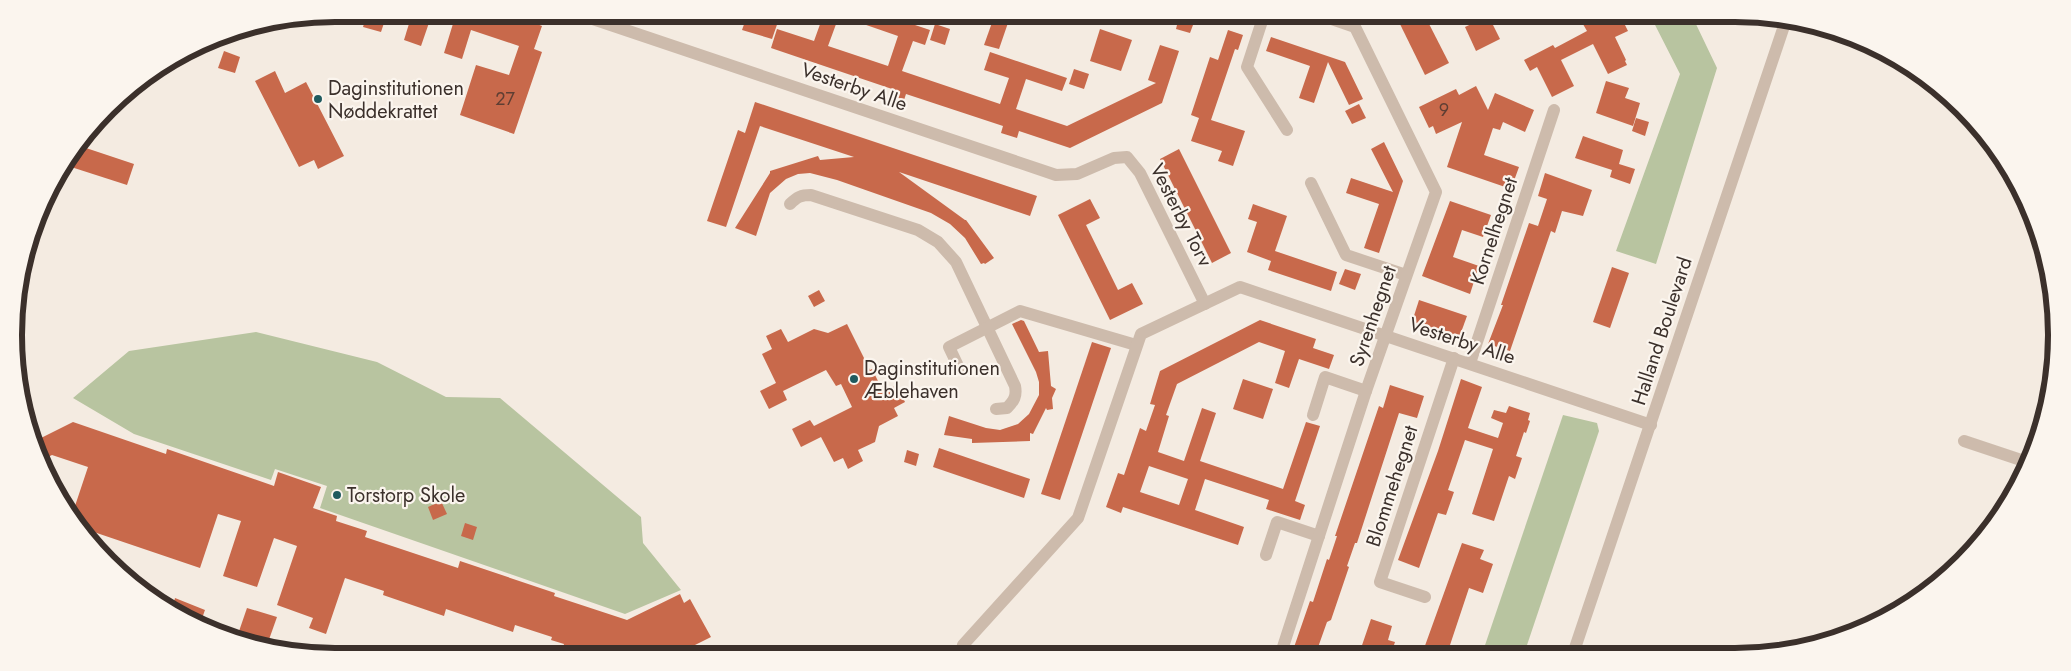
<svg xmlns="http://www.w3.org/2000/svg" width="2071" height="671" viewBox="0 0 2071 671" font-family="Jost,sans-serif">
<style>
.green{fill:#b8c4a0}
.building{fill:#c8694b;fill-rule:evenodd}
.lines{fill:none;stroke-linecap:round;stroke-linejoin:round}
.minor{stroke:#cdbbac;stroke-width:12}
.tertiary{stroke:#cdbbac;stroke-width:12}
.poi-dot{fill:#1f5a5e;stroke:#fbf5ee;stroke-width:2}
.labels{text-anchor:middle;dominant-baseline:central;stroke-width:4.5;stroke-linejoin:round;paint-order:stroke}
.number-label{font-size:18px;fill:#5e3e33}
.street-label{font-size:20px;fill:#3b302b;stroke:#fbf5ee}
.poi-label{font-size:20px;fill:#3b302b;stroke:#fbf5ee;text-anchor:start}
.rim{fill:none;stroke:#3b302b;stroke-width:6}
</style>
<rect width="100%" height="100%" fill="#f4ebe1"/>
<g class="green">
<path d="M1652,19L1694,20L1717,68L1656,264L1616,251L1680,74Z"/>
<path d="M256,332L377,362L446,397L500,398L641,517L643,543L681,590L625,614L320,508L327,486L275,469L271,480L134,434L73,398L129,351Z"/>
<path d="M1563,415L1597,423L1599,431L1524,654H1482Z"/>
</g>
<g class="building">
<path d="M367,14H387L381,32L363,27Z"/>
<path d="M412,14H432L421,46L404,40Z"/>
<path d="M456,14H495L526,25L527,20L542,26L534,49L542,52L514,134L460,115L476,65L509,75L519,46L471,30L462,59L444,53Z"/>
<path d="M747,16H780L772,39L742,30Z"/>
<path d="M823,16H839L828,46L888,66L898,36L846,18V16H888L930,30L925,45L913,41L902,71L1000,104L1009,78L984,70L990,52L1067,78L1062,91L1026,79L1016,109L1067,126L1156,83L1148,80L1160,45L1179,51L1162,103L1070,148L1019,131L1017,138L1001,133L1003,126L906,94L904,100L890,95L892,89L771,48L777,29L814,41Z"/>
<path d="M994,17H1010L999,49L984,45Z"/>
<path d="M1179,17H1196L1190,33L1176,29Z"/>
<path d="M1397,18H1426L1449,63L1425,75Z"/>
<path d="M1482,19H1490L1500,39L1476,51L1465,27Z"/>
<path d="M1580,19H1622L1628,31L1615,37L1626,60L1625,61L1627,65L1608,74L1593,44L1561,60L1574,86L1552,97L1537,67L1530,71L1524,60L1553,45L1555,48L1587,31Z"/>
<path d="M935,24L950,29L945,45L930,40Z"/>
<path d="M1100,29L1132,40L1121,71L1090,61Z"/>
<path d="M1228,30L1243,35L1238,50L1235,49L1211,120L1245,131L1233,166L1218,161L1222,151L1191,141L1199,118L1191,115L1210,57L1218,60Z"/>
<path d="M1271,37L1345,62L1363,99L1349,105L1328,62L1314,103L1299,98L1310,66L1266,51Z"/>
<path d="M224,51L240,57L235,73L218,68Z"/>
<path d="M1074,69L1089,74L1084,89L1069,84Z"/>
<path d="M275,71L285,93L306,82L344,156L318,169L314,160L299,167L255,81Z"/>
<path d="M1606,81L1629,88L1625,98L1640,103L1633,126L1596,113Z"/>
<path d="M1476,86L1488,110L1495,93L1534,110L1525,132L1503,122L1500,130L1493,128L1484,155L1519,167L1511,189L1447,167L1462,122L1436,134L1433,126L1429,128L1419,107L1456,89L1459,95Z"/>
<path d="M755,102L1037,196L1030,216L899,172L965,220H966L994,258L985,264L984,263L981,264L965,238L950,224L931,213L837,180L810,173L798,174L786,179L770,193L756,236L735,228L770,173V171L818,156L820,160L854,157L760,126L726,227L707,221L738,130L745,133Z"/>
<path d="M1359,104L1366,118L1352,124L1345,111Z"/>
<path d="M1636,118L1649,122L1645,136L1632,131Z"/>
<path d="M1583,136L1623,150L1619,164L1635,169L1630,184L1610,177L1612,170L1575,158Z"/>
<path d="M1384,142L1403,181L1379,253L1364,248L1379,204L1346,193L1351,178L1393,192L1371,149Z"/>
<path d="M83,147L134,164L127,185L68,166Z"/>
<path d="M1179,149L1231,253L1212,263L1160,159Z"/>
<path d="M1545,173L1592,190L1583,216L1562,211L1555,233L1551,231L1510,351L1488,344L1503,305H1501L1529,223L1538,226L1547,199L1538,196Z"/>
<path d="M1090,199L1100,218L1086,225L1118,290L1132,283L1143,304L1110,320L1058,215Z"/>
<path d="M1450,201L1491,215L1483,237L1462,230L1453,257L1479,266L1470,294L1422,276Z"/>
<path d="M1253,204L1287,216L1275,251L1337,272L1331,291L1268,270L1271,261L1247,252L1257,222L1248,219Z"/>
<path d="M1612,267L1629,273L1610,328L1593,322Z"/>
<path d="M1345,269L1361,274L1355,290L1339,284Z"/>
<path d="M819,290L825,301L814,307L808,296Z"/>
<path d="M1419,300L1467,316L1459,338L1412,322Z"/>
<path d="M1021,320L1024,321L1039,352L1048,351L1051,386L1056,389L1052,398L1053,409L1047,410L1046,408L1033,434L1030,433V441L972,443V439L944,435L949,416L986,428L1000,430L1018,424L1029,414L1039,395V382L1036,372L1012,324Z"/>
<path d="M1260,320L1316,339L1313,348L1334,355L1329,369L1299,359L1289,388L1275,383L1285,351L1259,342L1177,384L1166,415L1169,416L1158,452L1184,461L1202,408L1216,413L1200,461L1283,489L1306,422L1320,426L1295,501L1305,505L1300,520L1266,509L1269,500L1205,479L1195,510L1244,527L1238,545L1123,507L1121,513L1106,507L1118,473L1124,475L1140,428L1146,431L1155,405L1150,404L1160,371ZM1149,466L1188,479L1179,505L1140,492Z"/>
<path d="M847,324L870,370L872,369L880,385L882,384L885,391L897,385L905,402L894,408L898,416L879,426L875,442L858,450L863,461L848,469L843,458L834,462L821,437L801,447L792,429L810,420L814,426L852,407L841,384L836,386L826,370L783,391L787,400L769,409L760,391L776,383L762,354L772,349L766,336L781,329L788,342L814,329L828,333Z"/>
<path d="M1092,342L1111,348L1060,500L1041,494Z"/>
<path d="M1243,379L1273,389L1263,419L1233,409Z"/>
<path d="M1461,379L1482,387L1468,428L1498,438L1503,423L1491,418L1494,410L1506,413L1509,406L1530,413L1528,420L1530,421L1526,433L1524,432L1516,456L1522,458L1515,479L1509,476L1494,521L1472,514L1493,449L1465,440L1448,490L1454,492L1446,515L1438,513L1419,568L1398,560L1438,451Z"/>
<path d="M1390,385L1424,396L1417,418L1399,413L1357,543H1355L1347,566L1349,567L1331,620L1327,622L1316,653H1292L1310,601L1313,602L1327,559L1329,560L1337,536H1335L1379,406L1383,408Z"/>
<path d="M73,422L166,454L167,449L274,486L278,472L321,487L313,508L337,516L336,521L367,531L365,537L458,568L460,561L555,593L554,596L627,620L680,594L684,603L690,599L711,637L681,652H675L672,645L659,652H562L564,644L551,640L552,637L515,625L513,632L446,609L444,616L383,595L384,591L345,578L326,634L309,628L313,618L277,605L297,546L274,538L257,587L223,576L241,521L218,514L200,568L82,528L71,518L88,467L52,455L44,459L35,441Z"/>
<path d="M939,448L1030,479L1024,498L933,467Z"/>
<path d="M907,450L919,454L916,466L904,462Z"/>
<path d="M441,501L447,514L433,520L428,507Z"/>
<path d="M465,523L477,527L473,540L461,536Z"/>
<path d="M1462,543L1484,550L1480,559L1493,564L1483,593L1469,588L1447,654H1422Z"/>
<path d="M175,598L205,610L201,621L172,609Z"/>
<path d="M247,608L277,617L266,648L237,637Z"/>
<path d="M1371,619L1392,626L1388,640L1395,642L1391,654H1359Z"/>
</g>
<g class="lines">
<g class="minor">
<path d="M581,15L1056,175L1077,174L1114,158L1127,157L1140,173L1205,304"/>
<path d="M1263,18L1247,67L1287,130"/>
<path d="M1311,183L1346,255L1406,275"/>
<path d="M790,204C797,197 801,195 811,195L918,230L938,242L956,262L1015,386C1017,396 1014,401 1007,408L996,409"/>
<path d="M1470,363L1554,110"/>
<path d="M959,368L949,347L1020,311L1136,345"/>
<path d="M1313,415L1325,377L1366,391"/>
<path d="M1964,441L2027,462"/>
<path d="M1266,555L1277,522L1319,536"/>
<path d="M1425,597L1380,582L1454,358"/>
<path d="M961,653L963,645L1078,518L1141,334L1240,287L1651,425"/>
<path d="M1281,653L1366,391L1436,192L1355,27L1329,18"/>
</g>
<path class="tertiary" d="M1573,654L1786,20"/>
</g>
<g class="poi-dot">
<circle cx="318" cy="99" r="5"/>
<circle cx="854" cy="379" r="5"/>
<circle cx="337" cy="495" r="5"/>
</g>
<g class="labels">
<g class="number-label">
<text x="505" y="99">27</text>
<text x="1444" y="110">9</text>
</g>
<g class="street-label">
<text transform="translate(854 87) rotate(19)">Vesterby Alle</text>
<text transform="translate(1181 215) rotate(63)">Vesterby Torv</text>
<text transform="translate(1494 231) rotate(-72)">Kornelhegnet</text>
<text transform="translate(1373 316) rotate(-71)">Syrenhegnet</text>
<text transform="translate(1662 331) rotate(-72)">Halland Boulevard</text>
<text transform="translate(1462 341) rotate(18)">Vesterby Alle</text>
<text transform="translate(1392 486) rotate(-72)">Blommehegnet</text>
</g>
<g class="poi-label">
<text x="328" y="88">Daginstitutionen<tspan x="328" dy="23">Nøddekrattet</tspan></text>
<text x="864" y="368">Daginstitutionen<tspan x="864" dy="23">Æblehaven</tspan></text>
<text x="347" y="495">Torstorp Skole</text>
</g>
</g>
<path d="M0 0H2071V671H0ZM335 22H1735A313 313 0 0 1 2048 335V335A313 313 0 0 1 1735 648H335A313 313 0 0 1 22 335V335A313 313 0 0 1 335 22Z" fill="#fbf5ee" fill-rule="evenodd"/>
<path class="rim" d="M335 22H1735A313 313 0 0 1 2048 335V335A313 313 0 0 1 1735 648H335A313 313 0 0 1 22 335V335A313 313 0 0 1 335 22Z"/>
</svg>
